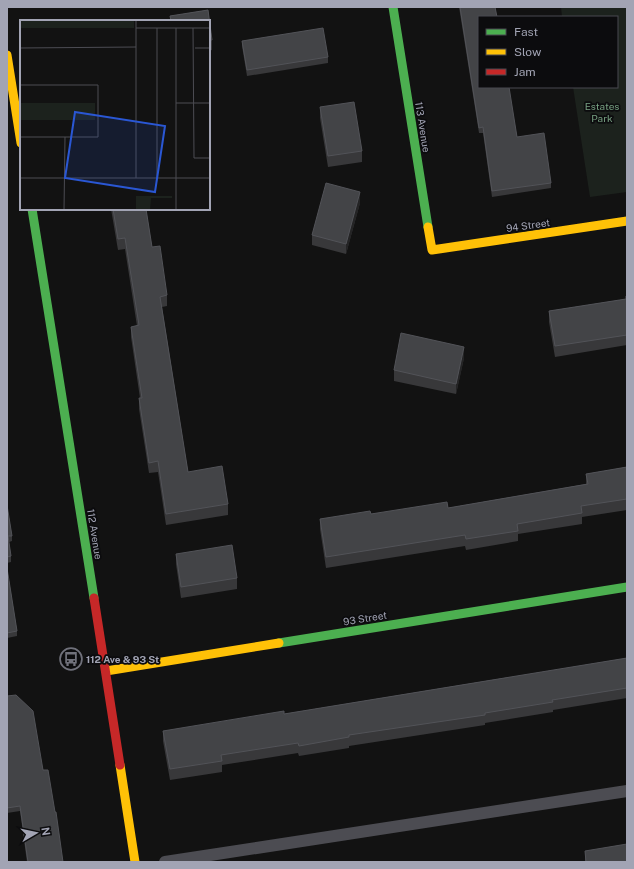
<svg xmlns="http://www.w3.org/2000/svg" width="634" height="869" viewBox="0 0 634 869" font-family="'Public Sans',sans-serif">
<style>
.green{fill:#1c221d}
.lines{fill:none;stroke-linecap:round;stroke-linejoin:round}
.lane{stroke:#4c4c52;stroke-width:12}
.fast{stroke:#4caf50;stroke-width:9}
.slow{stroke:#ffc107;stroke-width:9}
.jam{stroke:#c62828;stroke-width:9}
.wall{fill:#38383a}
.shaded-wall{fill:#242425}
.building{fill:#434447;stroke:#525358}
.labels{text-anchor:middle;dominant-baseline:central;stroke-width:3.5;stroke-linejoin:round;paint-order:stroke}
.park-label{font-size:10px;fill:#77a082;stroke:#0c0c0e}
.street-label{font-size:10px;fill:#a2a4b4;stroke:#0c0c0e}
.poi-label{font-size:10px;font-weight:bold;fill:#a2a4b4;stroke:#0c0c0e;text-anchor:start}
.inset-road{fill:none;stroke:#4c4c53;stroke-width:1}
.view{fill:#2a57d4;fill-opacity:0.15;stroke:#2a57d4;stroke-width:2}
.inset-edge{fill:none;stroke:#a2a4b4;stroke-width:2}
</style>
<rect width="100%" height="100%" fill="#121212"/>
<path class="green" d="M561,7H627V192L590,197L573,87H617V17H562Z"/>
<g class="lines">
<path class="lane" d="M165,862L627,791"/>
<g class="fast">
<path d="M393,7L428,227"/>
<path d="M32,209L94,598"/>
<path d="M279,643L627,587"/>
</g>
<g class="slow">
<path d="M7,55L21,143"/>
<path d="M428,227L432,250L627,221"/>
<path d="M106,671L279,643"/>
<path d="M120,765L135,862"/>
</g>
<path class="jam" d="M94,598L120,765"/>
</g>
<g class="wall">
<path d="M459,7H495L517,137L551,183V188L492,197L483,133H479Z"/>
<path d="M208,10L212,40V50L209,51V21H170V16Z"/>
<path d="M242,41L328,57V63L247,76L242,46Z"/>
<path d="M320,107L362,151V162L328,167L320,118Z"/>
<path d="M360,203L346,254L312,245V235Z"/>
<path d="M111,209H146L152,247L167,295V306L162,307L188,472L228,504V515L166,525L158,472L149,473L139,409V398H140L131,337V327L137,326L125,249L118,250Z"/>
<path d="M626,296H627V345L555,357L549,322V311L626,299Z"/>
<path d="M464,358L456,394L394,381V370Z"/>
<path d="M627,467V510L582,517V524L518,534V541L466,550L465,546L326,568L320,529V519L371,514L448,508L586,484V474Z"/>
<path d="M7,505L12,536V541L9,542L11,556V562L7,563Z"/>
<path d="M176,554L237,578V589L181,598L176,564Z"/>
<path d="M7,568L17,631V636L7,638Z"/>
<path d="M627,658V698L553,710V712L485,723V725L349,746V748L299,756L298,753L222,765V772L170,780L163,741V731L284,714Z"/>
<path d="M7,696L43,770L63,862H27L20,811L7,813Z"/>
<path d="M585,851L627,862H585Z"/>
</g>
<g class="shaded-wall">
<path d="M360,192V203L346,254V244Z"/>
<path d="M464,347V358L456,394V384Z"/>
</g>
<g class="building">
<path d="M460,7H495L497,17H479V87H509L517,137L544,133L551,183L492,191L483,127L479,128Z"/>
<path d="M208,10L212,40H209V21H171L170,16Z"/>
<path d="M323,28L328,57L247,70L242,41Z"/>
<path d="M354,102L362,151L328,156L320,107Z"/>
<path d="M326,183L360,192L346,244L312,235Z"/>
<path d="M113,209H146L152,247L160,246L167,295L160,297L188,472L222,466L228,504L166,514L158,461L149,463L139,398H142L131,327L139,325L125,238L118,239Z"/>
<path d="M626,296H627V335L555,346L549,311L626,299Z"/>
<path d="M401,333L464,347L456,384L394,370Z"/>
<path d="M627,467V499L581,506L582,513L517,524L518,531L466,539L465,535L326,557L320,519L370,511L371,514L447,502L448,508L588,484L586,474Z"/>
<path d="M7,505L12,536H8L11,556L7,557Z"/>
<path d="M232,545L237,578L181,587L176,554Z"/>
<path d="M7,568L17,631L7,633Z"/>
<path d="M627,658V688L552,700L553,702L485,713V715L349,735V737L299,746L298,743L221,755L222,761L170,769L163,731L284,711V714Z"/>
<path d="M16,695L33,711L43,770H48L55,812H56L63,862H28L20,806L7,808V696Z"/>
<path d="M627,844V862H586L585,851Z"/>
</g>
<defs>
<g id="bus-ring" transform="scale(1.15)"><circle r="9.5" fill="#0c0c0e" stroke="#70717b" stroke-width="1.5"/><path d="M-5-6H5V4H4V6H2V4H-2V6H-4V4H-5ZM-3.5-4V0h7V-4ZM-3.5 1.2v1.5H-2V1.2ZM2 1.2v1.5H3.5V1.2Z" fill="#70717b"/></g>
</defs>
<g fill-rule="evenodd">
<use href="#bus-ring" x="71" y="659"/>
</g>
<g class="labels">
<g class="park-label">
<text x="602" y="106">Estates<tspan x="602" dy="12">Park</tspan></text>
</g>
<g class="street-label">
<text transform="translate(423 127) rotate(81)">113 Avenue</text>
<text transform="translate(528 225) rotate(-8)">94 Street</text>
<text transform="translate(95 534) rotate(81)">112 Avenue</text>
<text transform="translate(365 618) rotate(-9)">93 Street</text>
</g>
<g class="poi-label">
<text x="86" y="659">112 Ave &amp; 93 St</text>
</g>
</g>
<g transform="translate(20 20)">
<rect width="190" height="190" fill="#121212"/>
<path d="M0,0H114V8H0ZM0,83H75V100H0ZM116,176H152V178H131L130,190H116Z" fill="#1c221d"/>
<path class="inset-road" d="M116,0V158M116,8H190M156,8V190M173,8L174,138H190M0,28L116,27M175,28H190M0,65H78V117H0M156,83H190M0,158H190M137,158V8M44,190L45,117"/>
<path class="view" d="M55,92L145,106L135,172L45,158Z"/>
<rect width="190" height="190" class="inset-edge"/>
</g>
<rect width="634" height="869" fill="none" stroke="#a2a4b4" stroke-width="16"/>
<rect x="478" y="16" width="140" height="72" fill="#0c0c0e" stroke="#484950"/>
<rect x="486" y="29" width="20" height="6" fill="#4caf50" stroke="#484950"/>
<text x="514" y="36" font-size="12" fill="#a2a4b4">Fast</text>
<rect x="486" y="49" width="20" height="6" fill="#ffc107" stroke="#484950"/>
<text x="514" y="56" font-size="12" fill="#a2a4b4">Slow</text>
<rect x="486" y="69" width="20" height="6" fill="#c62828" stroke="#484950"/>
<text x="514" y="76" font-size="12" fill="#a2a4b4">Jam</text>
<g transform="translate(36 833) rotate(81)" stroke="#0c0c0e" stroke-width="3" paint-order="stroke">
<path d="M0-3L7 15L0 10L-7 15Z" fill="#a2a4b4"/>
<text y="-6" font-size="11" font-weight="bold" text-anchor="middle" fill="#a2a4b4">N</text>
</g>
</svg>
